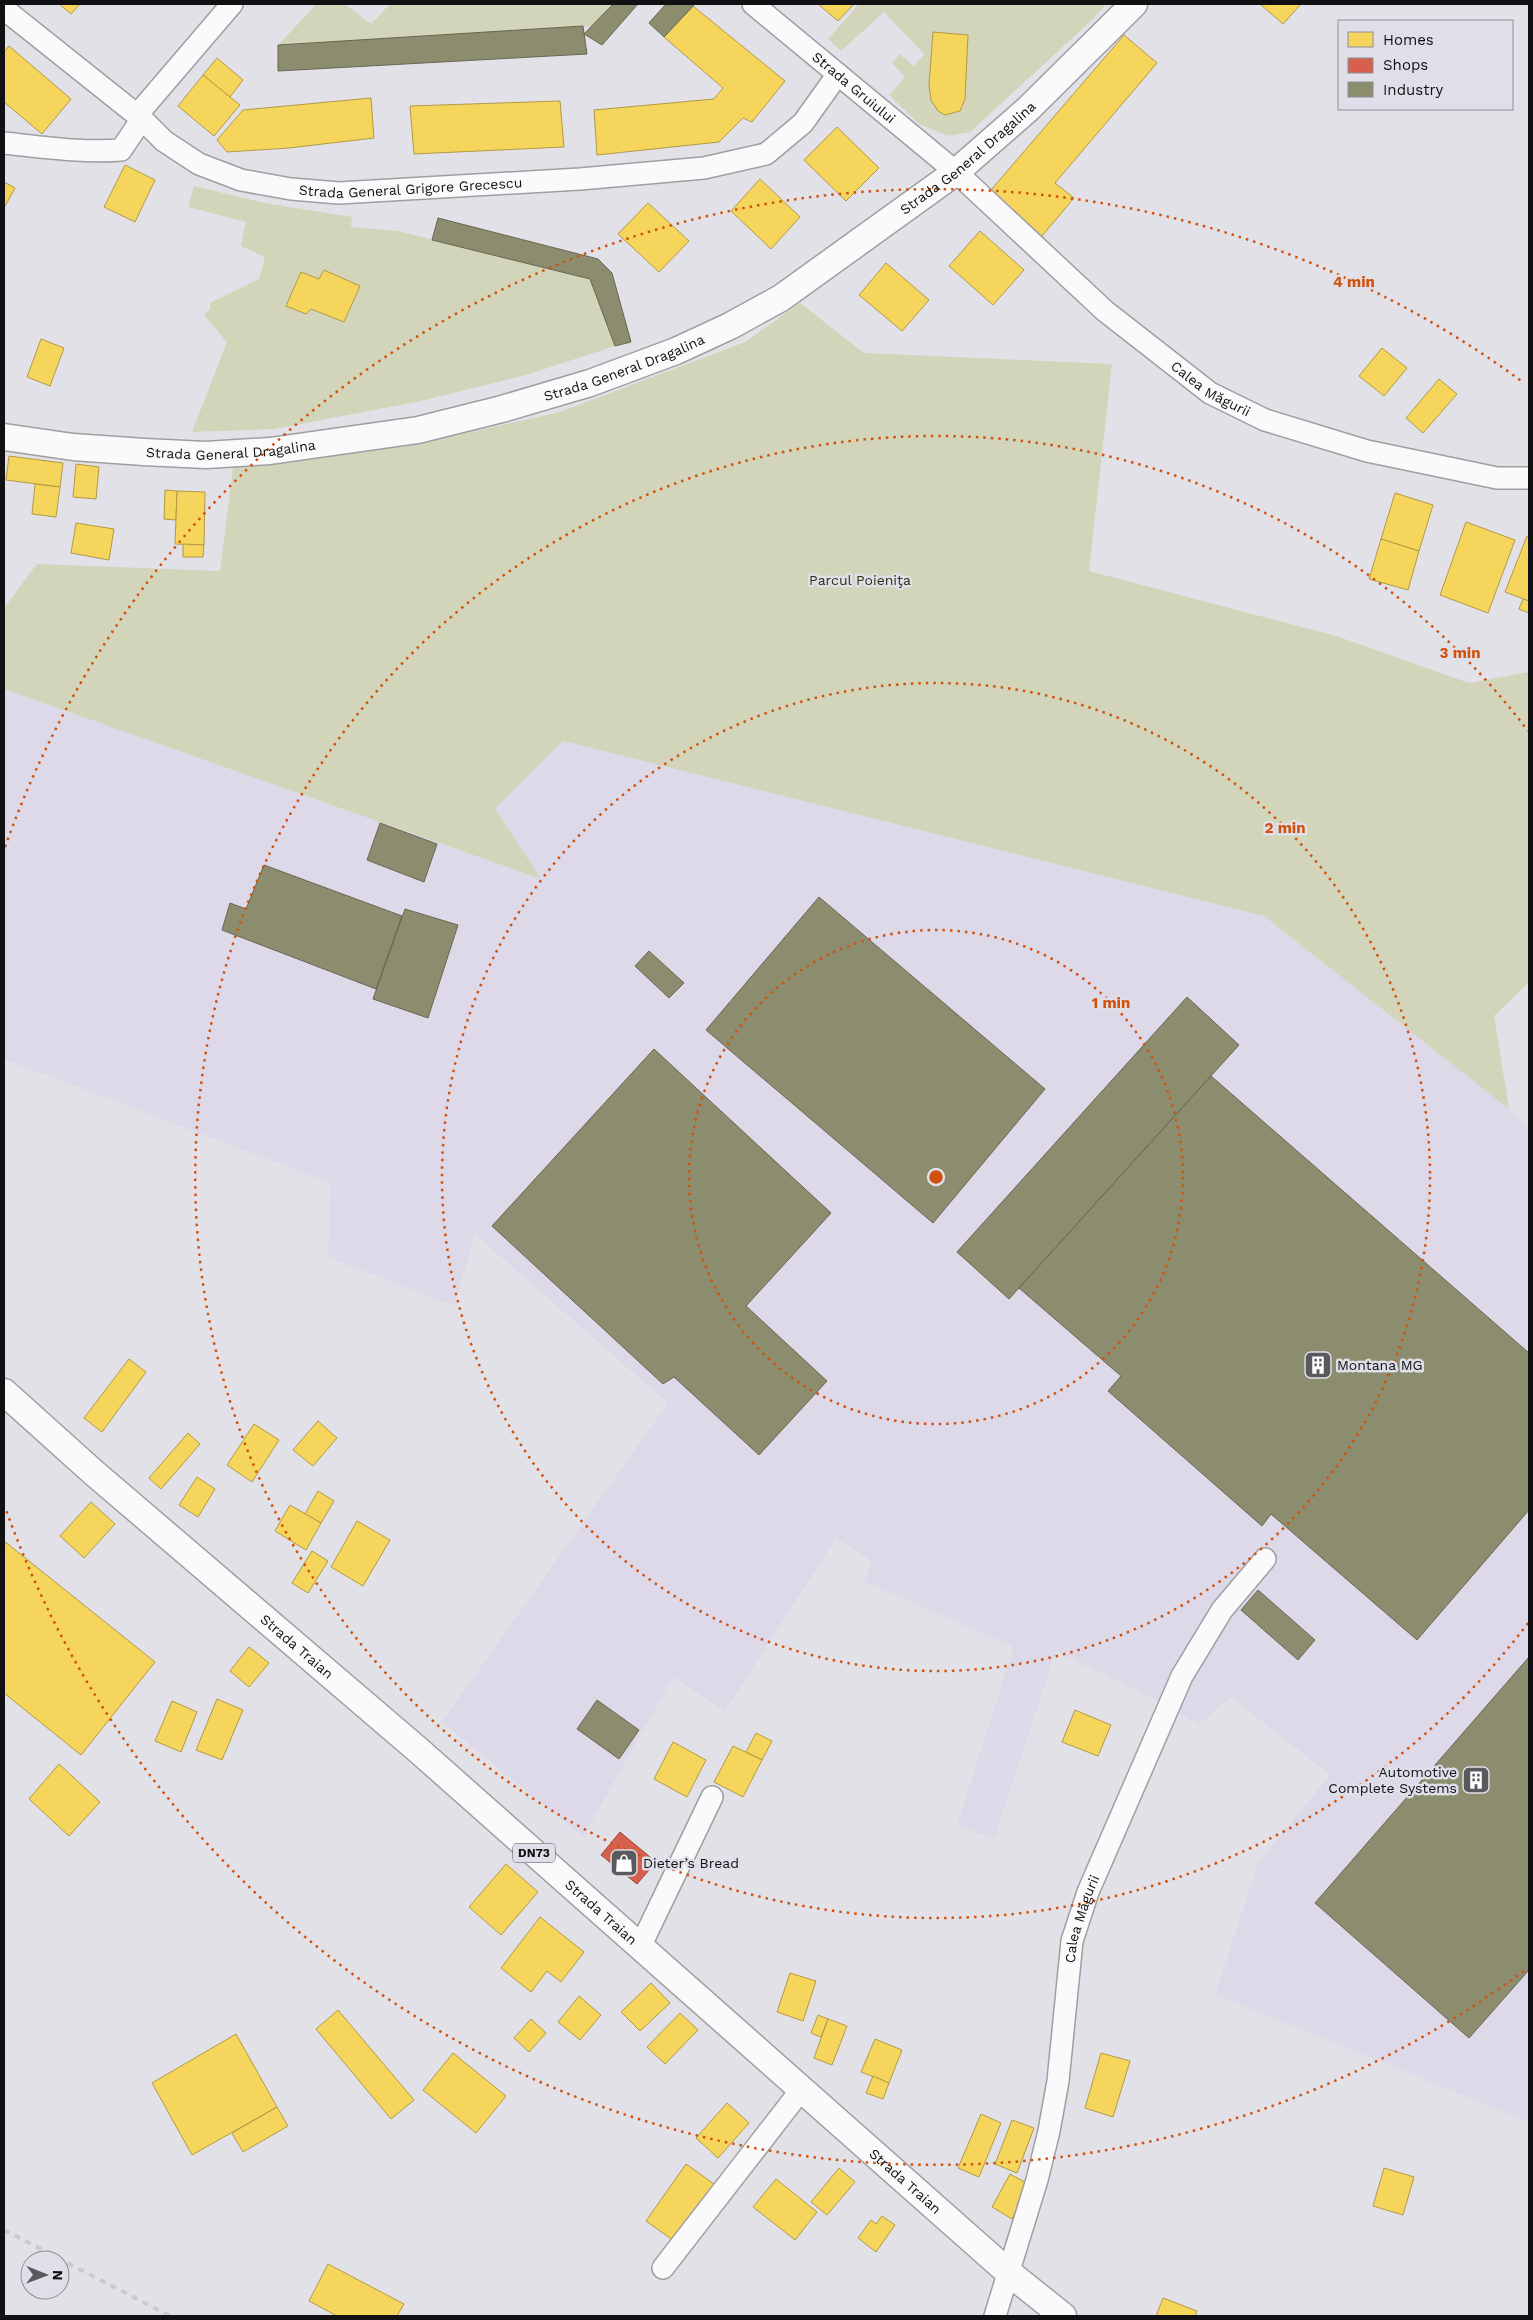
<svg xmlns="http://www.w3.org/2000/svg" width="1533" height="2320" viewBox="0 0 1533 2320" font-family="'Work Sans',sans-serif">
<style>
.industrial{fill:#ddd9e8}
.green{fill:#d2d5ba}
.homes{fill:#f6d55c;stroke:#b19a46}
.shops{fill:#d6604d;stroke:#9b483c}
.industry{fill:#8c8c6e;stroke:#676753}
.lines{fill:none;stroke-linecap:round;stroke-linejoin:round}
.minor-casing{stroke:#9e9ea3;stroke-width:24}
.major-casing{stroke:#9e9ea3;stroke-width:29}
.minor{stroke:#fafafb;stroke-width:21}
.major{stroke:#fafafb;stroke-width:26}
.rail{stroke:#cacacc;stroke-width:4;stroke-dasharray:6 6;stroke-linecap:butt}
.ring{fill:none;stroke:#d2520d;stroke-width:2.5;stroke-dasharray:2.5 5}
.labels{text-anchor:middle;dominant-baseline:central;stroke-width:5;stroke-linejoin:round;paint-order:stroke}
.shield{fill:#dfdfe9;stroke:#4f4f54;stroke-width:1}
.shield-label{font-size:12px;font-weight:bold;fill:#111114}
.street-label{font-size:14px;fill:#111114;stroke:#dfdfe9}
.park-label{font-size:14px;fill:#2f320e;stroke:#dfdfe9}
.poi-label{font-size:14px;fill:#111114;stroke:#dfdfe9;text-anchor:start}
.centre{fill:#d2520d;stroke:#dfdfe9;stroke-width:2.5}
.ring-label{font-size:15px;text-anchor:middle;font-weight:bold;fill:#d2520d;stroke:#dfdfe9;stroke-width:5;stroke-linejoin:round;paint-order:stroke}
</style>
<rect width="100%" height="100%" fill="#e1e1e7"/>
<path class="industrial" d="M4,689L540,879L495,809L563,741L1264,916L1509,1109L1529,1128V2122L1215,1994L1258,1863L1330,1775L1231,1697L1199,1724L1150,1697L1056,1651L994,1839L957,1825L1014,1647L864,1581L872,1561L836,1538L725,1711L673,1677L583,1837L442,1722L668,1403L475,1234L454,1306L328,1257L331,1183L4,1059Z"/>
<g class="green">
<path d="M317,4H345L371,24L390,4H611L593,26L278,45Z"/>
<path d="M859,4H1106L1093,19L970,132L948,136L918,123L889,95L905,77L892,63L900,54L914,66L924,54L884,12L841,51L828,39Z"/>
<path d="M194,186L264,203L352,217L351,227L398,231L590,279L615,346L526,375L416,402L274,429L192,432L227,342L204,315L210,309V303L259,279L265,257L241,246L246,222L188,207Z"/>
<path d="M800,303L864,353L1112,364L1089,571L1336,636L1469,683L1529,672V982L1494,1016L1509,1109L1264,916L563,741L495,809L541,879L4,689V608L37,564L220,571L233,468L408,446L560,412L745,342Z"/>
</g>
<g class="homes">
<path d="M59,4H80L71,14Z"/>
<path d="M818,4H854L838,21Z"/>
<path d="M1260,4H1301L1283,24Z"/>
<path d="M693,6L785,81L752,122L743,118L719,142L597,155L594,110L714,99L723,88L664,37Z"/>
<path d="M933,32L968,35L965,99L960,111L945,115L938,111L931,100L929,85Z"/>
<path d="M1124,35L1157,63L1055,183L1074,198L1042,236L991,190Z"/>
<path d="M9,46L71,99L42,134L4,102V52Z"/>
<path d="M217,58L243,80L230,97L203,75Z"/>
<path d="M203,75L240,105L214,136L178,106Z"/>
<path d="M371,98L374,138L289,148L227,152L217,140L243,110Z"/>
<path d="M560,101L564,147L414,154L410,106Z"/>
<path d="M837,127L879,168L846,201L804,160Z"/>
<path d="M125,165L155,180L135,222L104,207Z"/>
<path d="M760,179L800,217L771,249L731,211Z"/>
<path d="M4,182L15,188L4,208Z"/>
<path d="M648,203L689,241L659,272L618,234Z"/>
<path d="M980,231L1024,270L993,305L949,266Z"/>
<path d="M886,263L929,300L902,331L859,295Z"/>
<path d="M324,270L360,286L344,322L311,309L306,314L286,306L301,272L319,279Z"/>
<path d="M41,339L64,348L50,386L27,377Z"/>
<path d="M1382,348L1407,368L1384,396L1359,376Z"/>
<path d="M1439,379L1457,394L1423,433L1406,418Z"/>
<path d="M9,456L63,463L60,487L6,480Z"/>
<path d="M76,464L99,467L96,499L73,497Z"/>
<path d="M35,484L60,487L56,517L32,514Z"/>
<path d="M165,490L177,491L176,520L164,519Z"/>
<path d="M177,491L205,492L204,545L175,544Z"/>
<path d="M1395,493L1433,505L1419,551L1381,539Z"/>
<path d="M1466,522L1515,540L1488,613L1440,595Z"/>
<path d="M76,523L114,529L109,560L71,553Z"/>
<path d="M1527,536L1529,537V601L1505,592Z"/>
<path d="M1381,539L1419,551L1408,590L1369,579Z"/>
<path d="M183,544L204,545L203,557H183Z"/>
<path d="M1523,599L1529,601V613L1519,609Z"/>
<path d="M129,1359L146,1372L102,1432L84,1418Z"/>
<path d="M318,1421L337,1438L313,1466L293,1450Z"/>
<path d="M254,1424L279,1440L252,1482L227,1465Z"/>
<path d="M188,1433L200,1444L161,1489L149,1478Z"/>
<path d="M197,1477L215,1489L198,1517L179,1505Z"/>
<path d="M318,1491L334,1501L321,1523L305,1514Z"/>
<path d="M91,1502L115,1524L84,1558L60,1536Z"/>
<path d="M290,1505L321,1523L306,1550L275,1531Z"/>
<path d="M357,1521L390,1540L363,1586L331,1567Z"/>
<path d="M4,1541L155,1662L81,1755L4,1693Z"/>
<path d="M312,1551L328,1561L308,1593L292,1583Z"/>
<path d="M249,1647L269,1663L249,1687L230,1671Z"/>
<path d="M217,1699L243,1710L222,1760L196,1750Z"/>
<path d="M172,1701L197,1712L181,1752L155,1741Z"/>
<path d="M1075,1710L1111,1725L1098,1756L1062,1742Z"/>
<path d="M756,1733L772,1741L762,1760L746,1752Z"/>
<path d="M673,1742L706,1760L687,1797L654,1779Z"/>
<path d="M733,1746L762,1760L743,1797L714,1782Z"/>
<path d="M59,1764L100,1802L69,1836L29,1799Z"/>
<path d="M506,1864L538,1892L501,1935L469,1907Z"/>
<path d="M540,1917L584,1952L561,1982L547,1971L531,1992L501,1968Z"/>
<path d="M790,1973L816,1981L803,2021L777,2012Z"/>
<path d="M651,1983L670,2003L640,2031L621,2012Z"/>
<path d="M579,1996L601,2015L580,2040L558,2022Z"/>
<path d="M338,2010L414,2100L391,2119L316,2029Z"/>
<path d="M680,2013L698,2030L665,2064L647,2047Z"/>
<path d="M818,2015L828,2019L821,2037L811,2033Z"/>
<path d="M531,2019L546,2033L529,2052L514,2038Z"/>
<path d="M828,2019L847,2026L832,2065L814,2058Z"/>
<path d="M236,2034L277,2107L192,2155L152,2083Z"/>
<path d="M875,2039L902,2050L889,2083L861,2072Z"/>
<path d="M453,2053L506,2096L476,2133L423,2090Z"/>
<path d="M1101,2053L1130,2061L1113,2117L1085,2108Z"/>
<path d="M873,2076L889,2083L883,2099L866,2093Z"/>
<path d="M727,2103L749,2123L718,2158L696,2138Z"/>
<path d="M277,2107L288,2126L243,2152L232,2133Z"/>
<path d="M981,2114L1001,2123L979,2177L958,2168Z"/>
<path d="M1012,2120L1034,2128L1017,2173L995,2164Z"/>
<path d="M686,2164L714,2184L674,2241L646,2221Z"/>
<path d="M839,2168L855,2182L827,2215L811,2202Z"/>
<path d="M1384,2168L1414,2177L1403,2215L1373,2206Z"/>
<path d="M1010,2174L1030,2185L1012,2219L992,2207Z"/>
<path d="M776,2179L817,2212L795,2240L753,2207Z"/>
<path d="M882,2216L895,2225L876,2252L858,2238L871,2220L876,2224Z"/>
<path d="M328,2264L404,2304L397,2316H337L309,2301Z"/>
<path d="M1163,2298L1197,2311L1195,2316H1156Z"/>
</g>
<path class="shops" d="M620,1832L656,1862L637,1884L601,1855Z"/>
<g class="industry">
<path d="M613,4H638L602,45L584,34Z"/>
<path d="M666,4H695L664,37L649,23Z"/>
<path d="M583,26L587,54L278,71V45Z"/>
<path d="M438,218L598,259L612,273L631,342L615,346L590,279L432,240Z"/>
<path d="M380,823L437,844L424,882L367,860Z"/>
<path d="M264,865L402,916L376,989L222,930L230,903L246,909Z"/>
<path d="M819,897L1045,1089L933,1223L706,1030Z"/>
<path d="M405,909L458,925L428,1018L373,999Z"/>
<path d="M649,951L684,983L669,998L635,966Z"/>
<path d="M1187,997L1239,1045L1009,1299L957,1252Z"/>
<path d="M654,1049L831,1213L746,1306L827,1381L759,1455L674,1377L663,1384L492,1226Z"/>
<path d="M1211,1076L1529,1353V1510L1417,1640L1271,1514L1262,1526L1108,1391L1121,1376L1019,1288Z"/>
<path d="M1258,1590L1315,1640L1298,1660L1241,1610Z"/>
<path d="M1529,1657V1970L1469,2038L1315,1903Z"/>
<path d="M597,1700L639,1730L619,1759L577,1729Z"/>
</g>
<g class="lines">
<g class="minor-casing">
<g id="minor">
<path id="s1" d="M753,4L956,172L1105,311L1210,393L1265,420L1367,451L1497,478H1529"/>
<path id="s2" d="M4,9L142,119L164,141L199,164L241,180L291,189L339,193L580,179L704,168L766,154L803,123L838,74"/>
<path d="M137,115L232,4"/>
<path d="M4,143C42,147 82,153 121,150L142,119"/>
<path d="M640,1947L712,1797"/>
<path d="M663,2268L801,2090"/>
<path id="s3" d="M995,2316L1037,2180L1049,2131L1058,2081L1072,1941L1088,1892L1182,1676L1222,1610L1265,1559"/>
</g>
</g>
<g class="major-casing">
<g id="major">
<path id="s4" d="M4,437L73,447L144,452L206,455L270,451L418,430L502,409L590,383L676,351L730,326L781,298L956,172L1028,109L1134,4"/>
<path id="s5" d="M4,1392L93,1472L417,1749L1008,2272L1063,2316"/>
</g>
</g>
<use href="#minor" class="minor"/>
<use href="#major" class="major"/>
<path class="rail" d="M4,2230L170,2316"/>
</g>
<g class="ring">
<circle cx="936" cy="1177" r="247"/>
<circle cx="936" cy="1177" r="494"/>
<path d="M1528 1623A741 741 0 1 1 1528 731"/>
<path d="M1524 1971A988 988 0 0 1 5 1507M5 847A988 988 0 0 1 1524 383"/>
</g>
<defs>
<g id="building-square" transform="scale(1.4375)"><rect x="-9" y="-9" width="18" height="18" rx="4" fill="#5a5a5e" stroke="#dfdfe9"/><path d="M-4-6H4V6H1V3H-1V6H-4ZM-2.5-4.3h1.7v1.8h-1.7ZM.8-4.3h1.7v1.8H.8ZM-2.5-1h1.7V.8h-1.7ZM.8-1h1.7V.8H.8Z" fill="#fff"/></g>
<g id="shop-square" transform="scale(1.4375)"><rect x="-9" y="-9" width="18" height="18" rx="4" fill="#5a5a5e" stroke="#dfdfe9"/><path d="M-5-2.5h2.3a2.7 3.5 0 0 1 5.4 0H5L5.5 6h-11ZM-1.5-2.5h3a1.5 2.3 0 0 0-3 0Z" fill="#fff"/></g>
</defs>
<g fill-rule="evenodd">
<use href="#building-square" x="1318" y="1365"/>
<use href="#building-square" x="1476" y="1780"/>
<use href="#shop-square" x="624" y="1863"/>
</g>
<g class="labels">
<rect class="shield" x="513" y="1843.5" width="42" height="19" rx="4"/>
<g class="shield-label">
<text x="534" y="1853">DN73</text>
</g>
<g class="street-label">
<text stroke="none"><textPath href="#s1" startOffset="131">Strada Gruiului</textPath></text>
<text stroke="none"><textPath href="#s4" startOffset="1038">Strada General Dragalina</textPath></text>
<text stroke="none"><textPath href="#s2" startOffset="465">Strada General Grigore Grecescu</textPath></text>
<text stroke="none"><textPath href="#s4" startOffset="632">Strada General Dragalina</textPath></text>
<text stroke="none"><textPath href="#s1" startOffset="599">Calea Măgurii</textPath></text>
<text stroke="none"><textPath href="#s4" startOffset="228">Strada General Dragalina</textPath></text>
<text stroke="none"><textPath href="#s5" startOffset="388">Strada Traian</textPath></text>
<text stroke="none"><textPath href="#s5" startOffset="792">Strada Traian</textPath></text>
<text stroke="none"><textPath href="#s3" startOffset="408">Calea Măgurii</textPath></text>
<text stroke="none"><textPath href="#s5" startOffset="1198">Strada Traian</textPath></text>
</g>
<g class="park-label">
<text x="860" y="580">Parcul Poieniţa</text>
</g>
<g class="poi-label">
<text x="1337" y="1365">Montana MG</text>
<text x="1457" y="1772" text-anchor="end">Automotive<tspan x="1457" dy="16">Complete Systems</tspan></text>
<text x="643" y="1863">Dieter’s Bread</text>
</g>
</g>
<circle cx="936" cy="1177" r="8" class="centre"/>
<g class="ring-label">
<text x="1354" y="287">4 min</text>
<text x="1460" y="658">3 min</text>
<text x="1285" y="833">2 min</text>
<text x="1111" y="1008">1 min</text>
</g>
<rect width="1533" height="2320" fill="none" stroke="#111114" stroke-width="10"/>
<rect x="1338" y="20" width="175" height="90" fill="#dfdfe9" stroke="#8d8d94"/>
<rect x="1348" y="32" width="25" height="15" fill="#f6d55c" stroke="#8d8d94"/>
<text x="1383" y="45" font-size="15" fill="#111114">Homes</text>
<rect x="1348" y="58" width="25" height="15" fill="#d6604d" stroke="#8d8d94"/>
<text x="1383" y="70" font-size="15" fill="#111114">Shops</text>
<rect x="1348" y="82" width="25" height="15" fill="#8c8c6e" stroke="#8d8d94"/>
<text x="1383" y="95" font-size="15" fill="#111114">Industry</text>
<g transform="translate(45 2275) rotate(91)"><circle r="24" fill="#dfdfe9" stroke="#8d8d94"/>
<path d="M0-4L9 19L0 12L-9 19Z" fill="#5a5a5e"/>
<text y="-8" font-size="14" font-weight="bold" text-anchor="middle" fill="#111114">N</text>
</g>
</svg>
